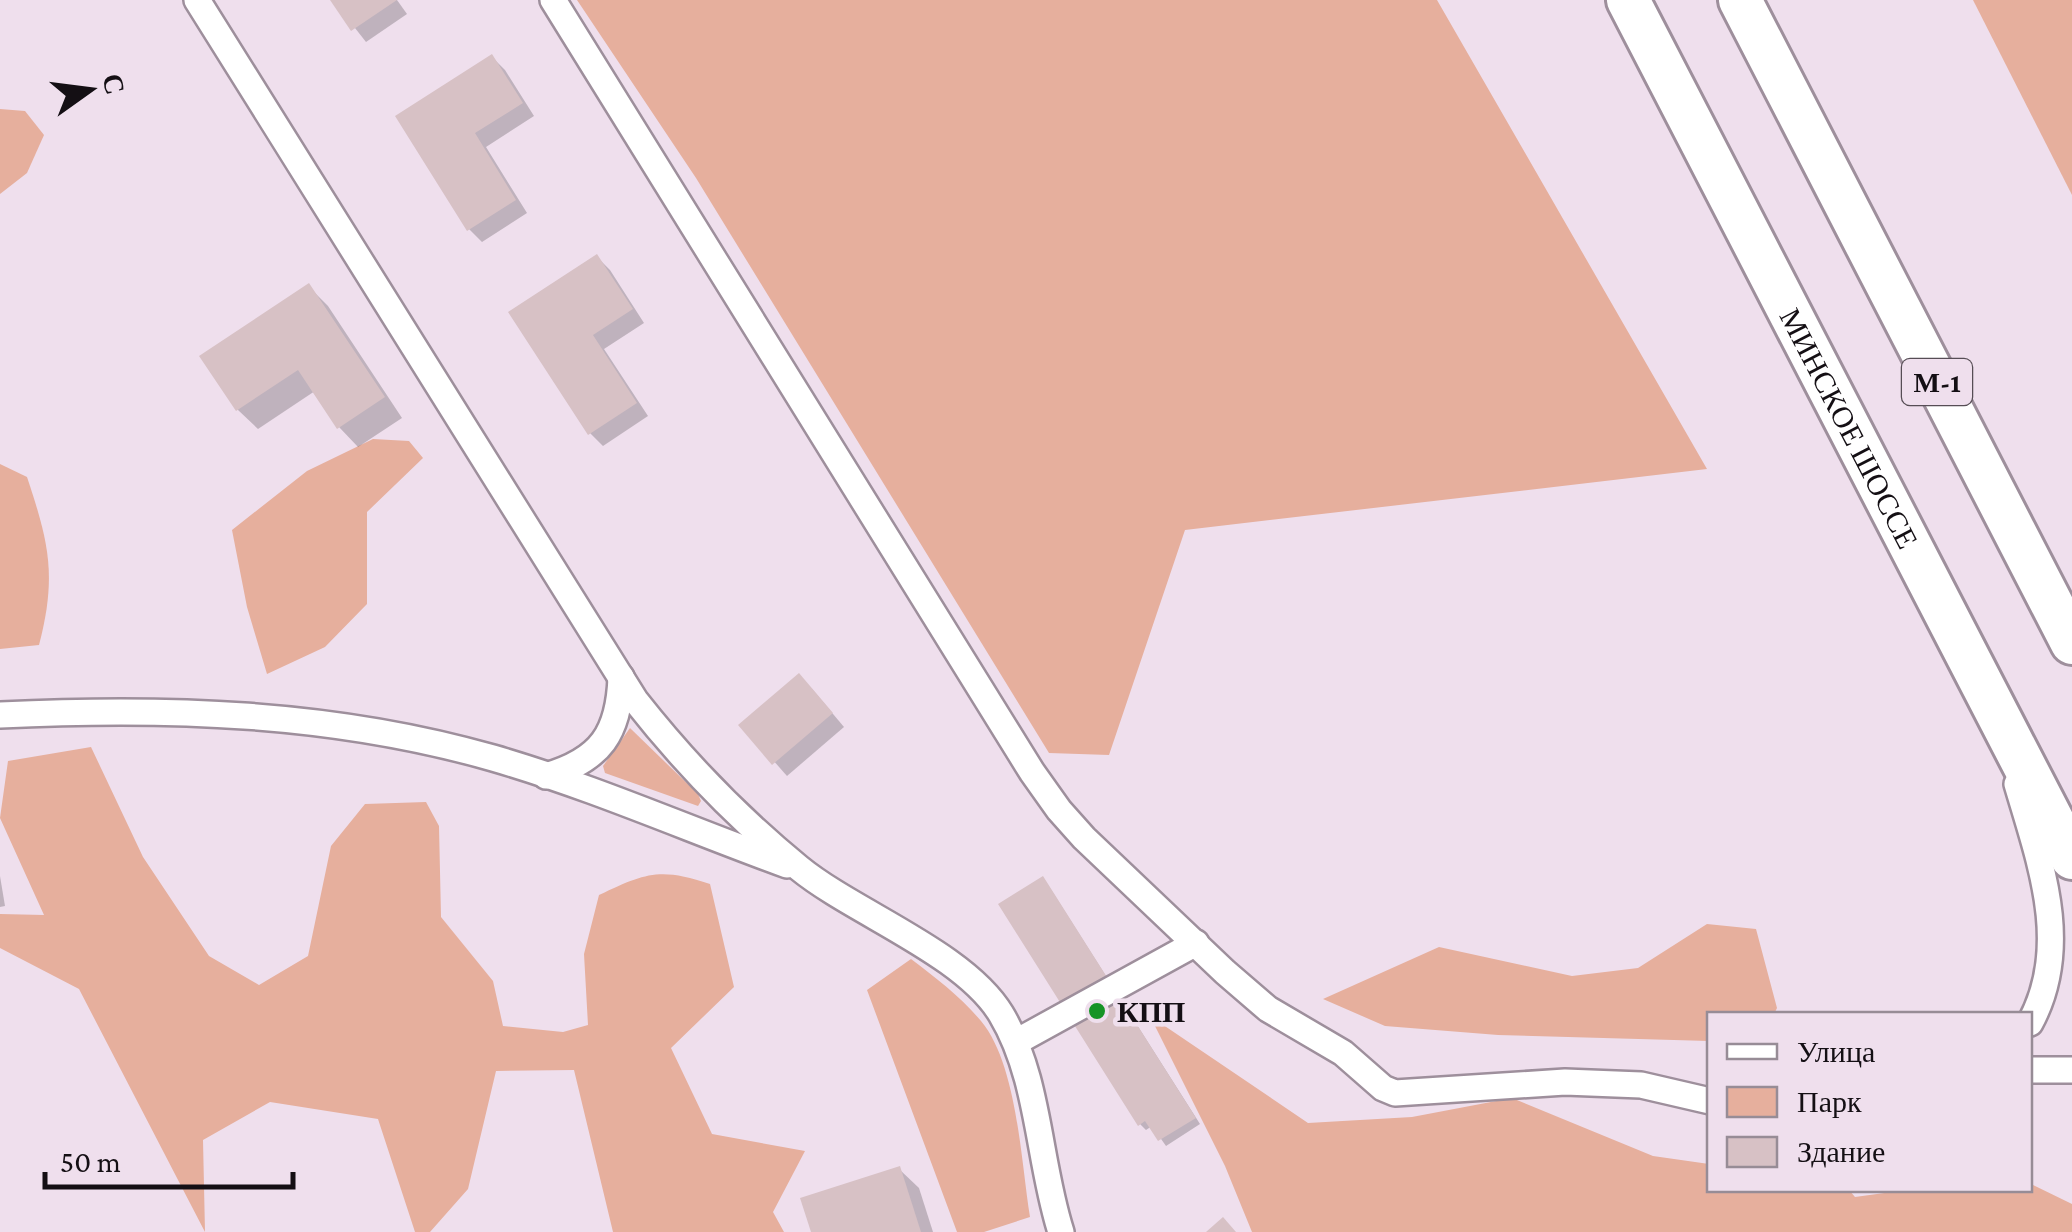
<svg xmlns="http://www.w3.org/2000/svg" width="2072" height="1232" viewBox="0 0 2072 1232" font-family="'Crimson Pro',serif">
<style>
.green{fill:#e6af9d}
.shadow{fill:#0003}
.building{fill:#d7c1c5}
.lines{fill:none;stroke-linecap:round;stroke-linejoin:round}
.minor-casing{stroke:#9e8f9c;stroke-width:30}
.trunk-casing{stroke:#9e8f9c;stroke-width:48}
.minor{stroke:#fff;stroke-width:25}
.trunk{stroke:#fff;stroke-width:42}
.poi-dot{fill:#169426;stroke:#efdfed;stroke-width:4}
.labels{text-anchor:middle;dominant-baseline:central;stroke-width:9;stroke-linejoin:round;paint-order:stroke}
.shield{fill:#efdfed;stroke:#564d55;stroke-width:2.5}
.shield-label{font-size:28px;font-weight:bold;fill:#140f14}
.street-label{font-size:30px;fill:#140f14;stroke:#efdfed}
.poi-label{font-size:30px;font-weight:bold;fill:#140f14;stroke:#efdfed;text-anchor:start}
</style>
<rect width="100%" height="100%" fill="#efdfed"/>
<g class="green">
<path d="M577,0H1437L1707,469L1185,530L1109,755L1049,753L696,178Z"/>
<path d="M1973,0H2072V195Z"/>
<path d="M0,109L25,111L44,135L27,173L0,194Z"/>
<path d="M373,439L409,441L423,458L367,512V604L325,647L267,674L247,607L232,530L307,471Z"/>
<path d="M0,464L27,477C49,543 57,576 39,645L0,649Z"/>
<path d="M630,728L698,794L701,801L698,806L605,773L603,766Z"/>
<path d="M91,747L143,857L209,956L259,985L308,956L331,846L365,804L426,802L439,826L441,917L493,981L503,1026L563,1032L588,1025L584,954L599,895C645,873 660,867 710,884L734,987L671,1048L712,1134L805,1151L773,1212L784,1232H613L574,1070L496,1071L468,1189L430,1232H415L378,1119L270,1102L203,1140L205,1232L79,989L0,948V914L44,915L0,818L8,761Z"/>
<path d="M1707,924L1756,929L1777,1008L1774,1014H1710L1709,1041L1498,1035L1385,1026L1323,999L1439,947L1572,976L1638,968Z"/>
<path d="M911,959C936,978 961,997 981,1021C1017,1064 1021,1161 1030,1217L984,1232H957L867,990Z"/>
<path d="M1150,1016L1308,1123L1412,1117L1512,1098L1653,1156L1709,1164L1710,1190H1849L1855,1197L1906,1190H2030L2031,1184L2072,1204V1232H1252L1225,1166Z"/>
</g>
<g class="shadow">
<path d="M333,0H397L407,14L366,42Z"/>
<path d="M492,57L505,70L534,116L486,147L527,213L482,242L469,229L398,116Z"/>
<path d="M597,257L610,270L644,323L604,349L648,416L603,446L590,433L512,313Z"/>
<path d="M308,286L328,306L402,418L358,447L339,427L315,391L258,429L238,410L203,357Z"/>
<path d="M812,689L844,727L787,776L742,725Z"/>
<path d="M0,876L5,906L0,907Z"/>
<path d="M1048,885L1200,1124L1166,1146L1152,1126L1146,1130L1140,1124Z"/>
<path d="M899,1169L919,1188L933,1232H814Z"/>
</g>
<g class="building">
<path d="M330,0H397L351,31Z"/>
<path d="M492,54L523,103L475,133L516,200L467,231L395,116Z"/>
<path d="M597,254L633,309L593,335L637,403L588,435L508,312Z"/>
<path d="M309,283L385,397L337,429L298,370L236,411L199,356Z"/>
<path d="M799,673L833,713L772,765L738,725Z"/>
<path d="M1043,876L1196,1118L1158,1141L1145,1121L1138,1126L998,904Z"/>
<path d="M900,1166L921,1232H811L800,1198Z"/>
<path d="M1223,1217L1236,1232H1206Z"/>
</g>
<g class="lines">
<g class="minor-casing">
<g id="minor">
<path d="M197,0L635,700C683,761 739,819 799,868C854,913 964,953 1001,1014C1040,1079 1038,1161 1061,1232"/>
<path d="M553,0L1032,772L1059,810L1084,838L1225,972L1268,1009L1343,1053L1383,1088L1395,1093L1565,1082L1641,1085L1710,1101"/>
<path d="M0,715C165,707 333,712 493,758C593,787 688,829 787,865"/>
<path d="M546,776C601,760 619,733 621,677"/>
<path d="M2017,784C2040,862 2072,946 2030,1023"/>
<path d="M1016,1042L1196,943"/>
<path d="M2030,1070H2072"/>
</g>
</g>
<g class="trunk-casing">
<g id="trunk">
<path id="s1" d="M1628,0L2072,858"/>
<path d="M1740,0L2072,643"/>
</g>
</g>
<use href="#minor" class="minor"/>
<use href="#trunk" class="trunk"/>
</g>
<circle class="poi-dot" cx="1097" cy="1011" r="10"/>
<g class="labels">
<rect class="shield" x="1902" y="359" width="70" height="46" rx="8"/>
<g class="shield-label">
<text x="1937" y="382">М-1</text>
</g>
<g class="street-label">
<text stroke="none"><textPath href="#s1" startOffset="482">МИНСКОЕ ШОССЕ</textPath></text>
</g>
<g class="poi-label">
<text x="1117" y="1011">КПП</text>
</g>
</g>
<rect x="1707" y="1012" width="325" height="180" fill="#efdfed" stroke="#978c96" stroke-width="2.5"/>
<rect x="1727" y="1044" width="50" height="15" fill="#ffffff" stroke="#978c96" stroke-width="2.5"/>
<text x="1797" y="1062" font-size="30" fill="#140f14">Улица</text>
<rect x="1727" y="1087" width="50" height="30" fill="#e6af9d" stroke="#978c96" stroke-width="2.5"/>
<text x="1797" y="1112" font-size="30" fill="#140f14">Парк</text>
<rect x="1727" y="1137" width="50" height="30" fill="#d7c1c5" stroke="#978c96" stroke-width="2.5"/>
<text x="1797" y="1162" font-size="30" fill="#140f14">Здание</text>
<g transform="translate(90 90) rotate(76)" stroke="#efdfed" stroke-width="8" paint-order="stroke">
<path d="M0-8L18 38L0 25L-18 38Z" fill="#140f14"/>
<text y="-15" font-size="28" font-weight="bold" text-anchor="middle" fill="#140f14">С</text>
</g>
<path d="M45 1172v15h248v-15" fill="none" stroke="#140f14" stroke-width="5"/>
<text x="60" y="1172" font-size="30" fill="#140f14" stroke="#efdfed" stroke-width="8" paint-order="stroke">50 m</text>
</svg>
